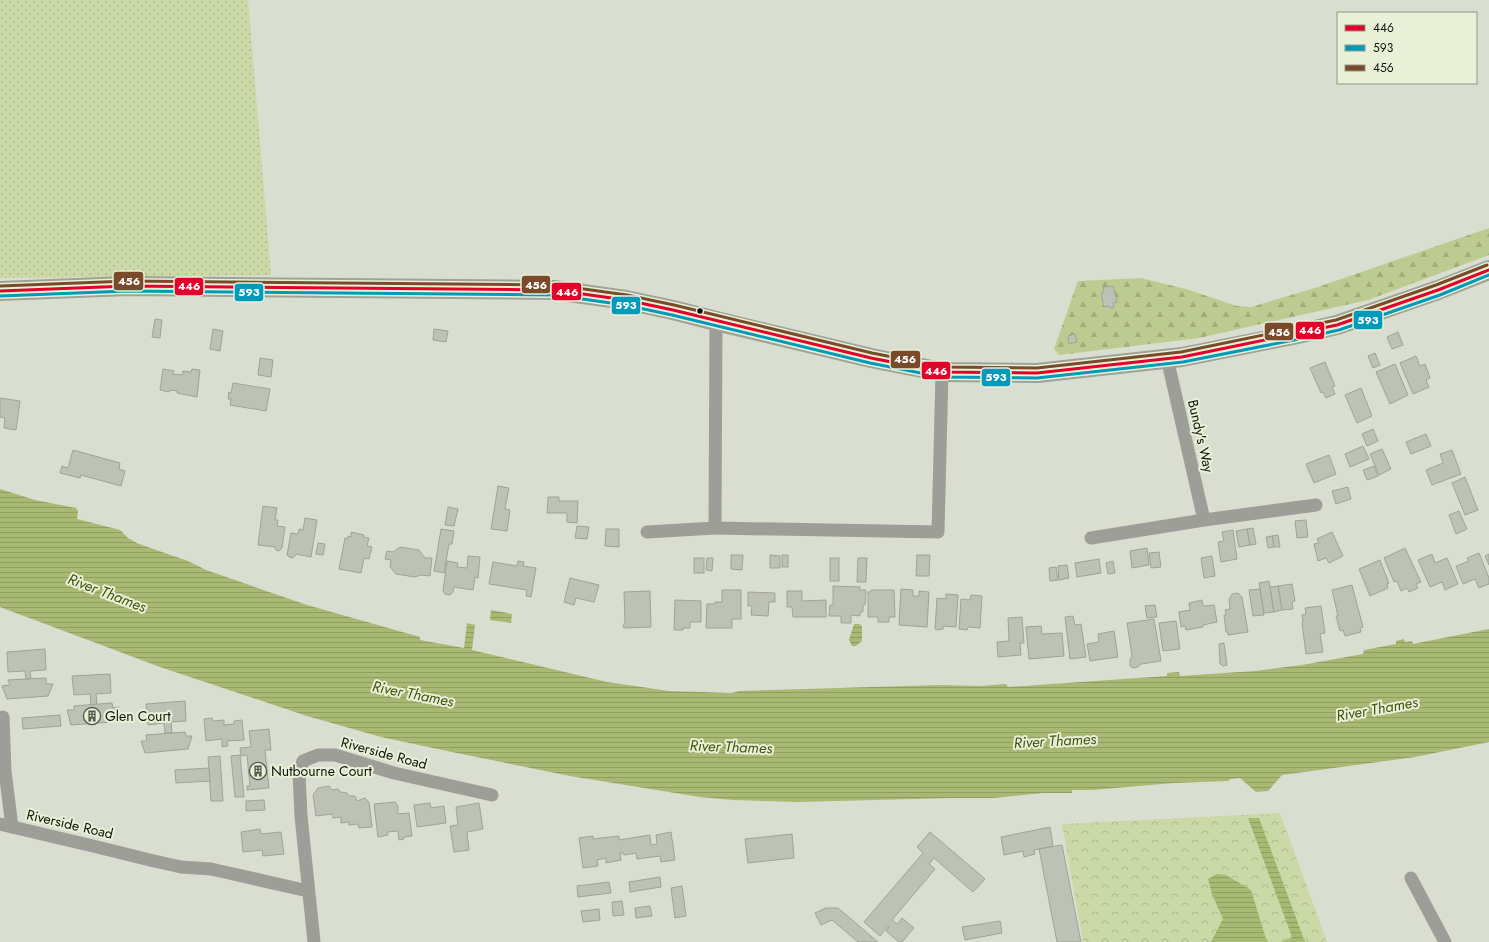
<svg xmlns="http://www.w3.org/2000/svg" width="1489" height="942" viewBox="0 0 1489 942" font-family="Jost,sans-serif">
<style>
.grass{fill:url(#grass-dots)}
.forest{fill:url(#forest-firs)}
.park{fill:url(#park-crowns)}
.water{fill:url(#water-rules)}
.building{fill:#bec1b6;stroke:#a0a498}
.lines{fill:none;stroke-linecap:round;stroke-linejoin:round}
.street{stroke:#9d9e98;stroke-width:13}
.primary{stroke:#9ea298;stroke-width:20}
.bus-1-casing{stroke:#e8f1d7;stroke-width:6}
.bus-2-casing{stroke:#e8f1d7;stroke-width:6}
.bus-3-casing{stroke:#e8f1d7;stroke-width:6}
.bus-1{stroke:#e4002b;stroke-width:3}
.bus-2{stroke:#029aba;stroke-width:3}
.bus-3{stroke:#7a4b2a;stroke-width:3}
.bus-dot{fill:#10130a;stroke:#e8f1d7;stroke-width:1.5}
.labels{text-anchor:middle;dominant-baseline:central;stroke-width:4;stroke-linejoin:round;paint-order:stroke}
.street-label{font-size:14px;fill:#10130a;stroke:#e8f1d7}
.poi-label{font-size:14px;fill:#10130a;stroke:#e8f1d7;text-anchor:start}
.water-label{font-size:15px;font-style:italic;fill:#44540d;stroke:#e8f1d7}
.line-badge{stroke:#e8f1d7;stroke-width:1.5}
.badge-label{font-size:11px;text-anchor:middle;font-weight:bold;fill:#fff}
</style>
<defs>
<pattern id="grass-dots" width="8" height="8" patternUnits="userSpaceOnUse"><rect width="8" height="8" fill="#cad9a5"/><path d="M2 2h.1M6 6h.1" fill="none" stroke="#acb98d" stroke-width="1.8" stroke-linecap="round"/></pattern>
<pattern id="forest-firs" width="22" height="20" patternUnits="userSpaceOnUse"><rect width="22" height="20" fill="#bccc91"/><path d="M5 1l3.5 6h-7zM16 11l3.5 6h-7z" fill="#a1ae7c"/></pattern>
<pattern id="park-crowns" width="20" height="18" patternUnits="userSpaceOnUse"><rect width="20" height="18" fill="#cad9a5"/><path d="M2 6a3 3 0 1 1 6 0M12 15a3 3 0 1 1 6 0" fill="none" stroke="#acb98d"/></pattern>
<pattern id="water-rules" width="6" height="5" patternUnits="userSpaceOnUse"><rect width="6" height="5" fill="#a7b972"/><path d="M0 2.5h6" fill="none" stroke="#8f9e61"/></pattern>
</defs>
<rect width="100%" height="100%" fill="#d9ded0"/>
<path class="grass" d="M0,0H248L271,275L0,278Z"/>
<path class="forest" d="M1489,228V255L1368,300L1199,338L1059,355L1054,349L1078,281L1141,278L1186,289L1237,306L1251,307L1315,288Z"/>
<path class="park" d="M1280,813L1327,942H1083L1062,824Z"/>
<g class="water">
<path d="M0,489L35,500L76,508L78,511L77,519L120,530L128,538L139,544L188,561L206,570L307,605L420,637V640L464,648L467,623L475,625L472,650L607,682L669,691L732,693L739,691L940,685L980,686L1006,684L1008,687L1167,676V673L1179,672L1180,676L1255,671L1302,665L1363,654L1364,650L1396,644V641L1404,639L1405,642L1412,641L1413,644L1489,629V742L1415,757L1282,775L1268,791L1256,792L1240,778L1231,779L1228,781L1174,783L1092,790H1072V793H1043L994,798H953L798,802L733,800L700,797L570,776L447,751L381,737L307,716L160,667L0,607Z"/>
<path d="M491,610L512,614L511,623L490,620Z"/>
<path d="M854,624H859L862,626V641L856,646H852L849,640Z"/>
<path d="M1248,818H1259L1305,942H1282L1292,937Z"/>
<path d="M1217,874L1226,875L1251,890L1267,942H1211L1223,919L1212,894L1208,879Z"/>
</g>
<g class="building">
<path d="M1113,286L1117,302L1113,303L1114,308H1110L1109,306L1104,307L1101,293L1104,292L1103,287Z"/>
<path d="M155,319L162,320L160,338L152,337Z"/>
<path d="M213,329L223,331L220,351L210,349Z"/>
<path d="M434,329L448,331L446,342L433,340Z"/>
<path d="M1398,332L1403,345L1392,349L1387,337Z"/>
<path d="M1075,334L1077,342L1069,344L1068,336Z"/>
<path d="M1375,353L1380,365L1373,368L1368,356Z"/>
<path d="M1416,356L1420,366L1425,364L1430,378L1426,380L1429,387L1413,394L1400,363Z"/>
<path d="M260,358L273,360L271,377L258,375Z"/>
<path d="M1325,362L1335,386L1332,387L1335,394L1326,398L1323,392L1321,393L1310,368Z"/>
<path d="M1395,364L1408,395L1390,404L1376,372Z"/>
<path d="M163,369L174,371L173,374L182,375L183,371L191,372L192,369L200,370L197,397L177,393V391L170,390L169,392L160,390Z"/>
<path d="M233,383L270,389L266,411L230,405L231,399H228L229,392L231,393Z"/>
<path d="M1361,388L1372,416L1357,423L1345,395Z"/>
<path d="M0,398L20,401L16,430L4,428L5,418L0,417Z"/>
<path d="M1373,429L1378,441L1367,446L1362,434Z"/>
<path d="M1426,434L1431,446L1411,454L1406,442Z"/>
<path d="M1363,446L1369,459L1350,467L1345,454Z"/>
<path d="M1382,449L1391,469L1379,475L1370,454Z"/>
<path d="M73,450L120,463L119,469L125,471L121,486L81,475L80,478L60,473L62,466L68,468Z"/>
<path d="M1452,450L1461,474L1432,485L1426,470L1443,463L1440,454Z"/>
<path d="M1329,455L1336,474L1314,483L1306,464Z"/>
<path d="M1374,466L1378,476L1367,480L1363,470Z"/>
<path d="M1465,477L1478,510L1465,515L1452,483Z"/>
<path d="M498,486L509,488L505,509L510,510L507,531L491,529Z"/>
<path d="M1348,487L1351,499L1336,504L1332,491Z"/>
<path d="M548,497H559V501H578L577,523L567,522V513H547Z"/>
<path d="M263,506L277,508L275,520H278L277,526L285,527L282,548L279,551L276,550L275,547L258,545Z"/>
<path d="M448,507L458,509L454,526L445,525Z"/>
<path d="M1459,511L1467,529L1456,534L1449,515Z"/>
<path d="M305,518L317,520L311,557L296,554L293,558L289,557L287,555L291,533L298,534L299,529L303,530Z"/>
<path d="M1306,520L1308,537L1297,538L1295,521Z"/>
<path d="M577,526L589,527L587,539L575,538Z"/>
<path d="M1253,528L1256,544L1250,545L1247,529Z"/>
<path d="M441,529L454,531L452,544H449L444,573L434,571Z"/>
<path d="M606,529H619V547L605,546Z"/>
<path d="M1247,529L1250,545L1239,547L1236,531Z"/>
<path d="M1233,530L1237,559L1221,562L1218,542L1224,541L1222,532Z"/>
<path d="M351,532L364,535L363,537L369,538L367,546L372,547L369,559L364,558L361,573L339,569L345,538H348V536L351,537Z"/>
<path d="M1332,532L1343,556L1329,563L1326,558L1318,561L1314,544L1319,543L1317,539Z"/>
<path d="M1278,535L1280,547H1274L1272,536Z"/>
<path d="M1272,536L1274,547L1268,548L1266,537Z"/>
<path d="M318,543L325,544L323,555L316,554Z"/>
<path d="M400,547L419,550L425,558H432L430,576L421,575L415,577L396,574L390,567L391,560L385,559L387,551L393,552Z"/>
<path d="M1147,548L1149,565L1132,568L1130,551Z"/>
<path d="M1405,548L1421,582L1416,584L1418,588L1409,592L1407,588L1401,591L1397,581L1394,582L1384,558Z"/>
<path d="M1159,552L1161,567L1151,568L1149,553Z"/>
<path d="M1479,553L1489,578V584L1479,588L1475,579L1463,584L1456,566L1469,561L1467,558Z"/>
<path d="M1432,554L1435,563L1447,558L1458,584L1445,590L1442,582L1430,587L1418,560Z"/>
<path d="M1489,554V565L1485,556Z"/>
<path d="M731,555H743L742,570L731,569Z"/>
<path d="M770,555L780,556V568H770Z"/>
<rect x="782" y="555" width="6" height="12"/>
<path d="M917,555H930L929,576H916Z"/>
<path d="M468,556L480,557L478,578L475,577L473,590L454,587L453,592L450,595L445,594L443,591L447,561L458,563L457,567L467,568Z"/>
<path d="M1212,556L1215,576L1204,578L1201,558Z"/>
<rect x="694" y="558" width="10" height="15"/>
<path d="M707,558H713L712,571L706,570Z"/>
<rect x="830" y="558" width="9" height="23"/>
<path d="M858,558H867L866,582H857Z"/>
<path d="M1099,559L1101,573L1077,577L1075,563Z"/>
<path d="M1380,560L1389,583L1387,584L1388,588L1370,596L1359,569Z"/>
<path d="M518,561L524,562L523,566L536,568L531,597L526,596L527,590L489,584L493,562L517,566Z"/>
<path d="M1113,561L1115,573L1108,574L1106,563Z"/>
<path d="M1067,565L1069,578L1059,580L1058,566Z"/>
<path d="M1056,567L1058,580L1050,581L1049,568Z"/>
<path d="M570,578L599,585L594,602L576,598L574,605L564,602Z"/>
<path d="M1269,581L1274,612L1264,613L1259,583Z"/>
<path d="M1292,584L1295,601L1292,602L1293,609L1282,610L1278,586Z"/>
<path d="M1352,585L1363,627L1360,628L1361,632L1345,636L1343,630L1340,631L1336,616H1338L1332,590Z"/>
<path d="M833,586L860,587V590H866L865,605H863V612H860V616L851,615V623H841V616H829L830,605H833Z"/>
<path d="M1278,586L1282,610L1274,612L1270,587Z"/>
<path d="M901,589L913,590V596H919V591L929,592L927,627L899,625Z"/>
<path d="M1260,589L1264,615L1253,616L1249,590Z"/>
<path d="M722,590H741V619H732V628H706L707,604H715V602H722Z"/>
<path d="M871,590H894L895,617H889V622H878V617H868V592H871Z"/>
<path d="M650,591L651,627L624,628L623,626L625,622L624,592Z"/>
<path d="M787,591H802V601L826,600V617H793L792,607H787Z"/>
<path d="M748,592L775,593V602H769L768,616L751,615L752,606H748Z"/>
<path d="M1238,593L1242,597L1248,632L1228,635V632H1226L1224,615H1226L1225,610L1230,609L1229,600L1232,594Z"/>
<path d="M946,594L958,595L956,627L943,626V629L937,630L935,629L937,598L946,599Z"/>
<path d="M971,595L982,596L980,628L968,627L967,630L959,629L961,599L970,600Z"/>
<path d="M675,600L701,601V622H690V628H683V630H674Z"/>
<path d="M1202,600L1203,606L1214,605L1217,622L1203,625V627L1186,630L1185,626L1181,627L1179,612L1190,610L1189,603Z"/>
<path d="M1155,605L1157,617L1147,618L1145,606Z"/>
<path d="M1321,606L1325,633L1320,634L1323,652L1306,654L1302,623L1303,622L1302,615L1306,614L1305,608Z"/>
<path d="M1073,616L1075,625L1081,624L1086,657L1070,659L1065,617Z"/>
<path d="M1022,617L1024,643H1020L1021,655L998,657L997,642L1009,641L1008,618Z"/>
<path d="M1154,619L1161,661L1141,664L1138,667L1133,668L1130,666V660L1132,656L1127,623Z"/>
<path d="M1176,621L1180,649L1163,651L1159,623Z"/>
<path d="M1041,626L1042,634L1062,633L1064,656L1029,659L1026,627Z"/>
<path d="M1114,631L1118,657L1090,661L1087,644L1099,642L1098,634Z"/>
<path d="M1224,643L1227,665L1223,666L1220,664L1219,644Z"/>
<path d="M45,649L46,670L30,671L31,679H26L25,671L8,672L7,652Z"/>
<path d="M110,674L111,693L96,694L97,704L91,705L90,694L74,695L72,676Z"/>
<path d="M46,678V684H53L48,696L7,699L2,686L10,685L8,680Z"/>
<path d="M185,701L186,721L171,722L172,733H165L164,723L148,725L146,704Z"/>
<path d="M112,703L113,708L119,707L113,722L71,725L67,710H74V706Z"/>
<path d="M60,715L61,726L23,729L22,718Z"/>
<path d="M212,718L213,721L224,720V725L234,724V721L242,720L244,740L227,741L228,746L222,747V739L206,741L204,719Z"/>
<path d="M269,729L271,750H265L269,788L247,790V786H250L247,755L241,756L240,748L251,747L249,731Z"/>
<path d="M185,732L186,736H192L188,749L145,753L141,741H147L146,735Z"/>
<path d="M240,755L244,797H235L231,756Z"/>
<path d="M220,756L223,801H211L208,757Z"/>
<path d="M209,768L210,781L176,783L175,770Z"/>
<path d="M329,786L332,790L338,789L340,792L347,793L349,796H355L357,801L365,798L369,802L372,827L359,828L358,824L349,825V822L341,823V817L333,818L332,814L316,816L313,795L318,788Z"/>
<path d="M264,800L265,810L246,811V801Z"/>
<path d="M395,802L398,806V814L409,813L412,836L404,837V839L399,840L398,831L387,832L388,835L378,837L374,804Z"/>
<path d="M430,803L431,808L444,806L446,823L417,827L414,805Z"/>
<path d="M479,803L483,829L467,832L469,850L454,852L450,826L458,825L456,807Z"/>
<path d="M1050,827L1053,846L1034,850L1035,854L1024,857L1023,851L1004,855L1001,837Z"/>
<path d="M260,829L261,834L281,832L284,854L263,856L262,850L243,852L241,832Z"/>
<path d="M671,832L675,860L661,862L660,856L637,859L636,853L624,855L623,853H620L621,860L606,863V858L597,860L598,866L583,868L579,838L593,836V839L619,836V840L650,835L651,845L657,844L656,835Z"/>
<path d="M930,832L985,879L973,892L934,858L929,864L935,869L892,920L897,924L902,918L914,928L902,942H899L886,931L889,927L888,926L880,936L864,922L923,853L917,847Z"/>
<path d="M792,834L794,858L748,863L745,839Z"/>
<path d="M1062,845L1081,942H1057L1039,849Z"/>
<path d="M660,877L661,887L630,892L629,882Z"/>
<path d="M609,882L611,893L578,897L577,886Z"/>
<path d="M682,886L686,916L675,918L671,888Z"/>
<path d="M622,901L624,915L613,916L612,902Z"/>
<path d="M650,906L652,916L636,918L635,908Z"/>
<path d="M826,908H838L878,942H858L832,920L821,925L815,913Z"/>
<path d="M599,909L600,920L583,922L581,911Z"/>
<path d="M1000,921L1002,933L965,940L962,927Z"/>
</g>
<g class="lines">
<g class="street">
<path d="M716,321L715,528L938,532L942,372"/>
<path d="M1167,358L1204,520"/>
<path d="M647,532L715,528"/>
<path d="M1091,538L1204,520L1316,505"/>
<path d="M3,717L5,771L12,827"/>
<path d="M0,824L93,846L154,861L181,867L211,869L308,891"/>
<path d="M1411,878L1445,942"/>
<path d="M314,942L301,816L299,774L303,761L318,755H335L394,773L492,795"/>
</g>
<path class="primary" d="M0,291L128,286L554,290L626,300L673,310L716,321L871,358L942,372L1037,373L1182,357L1293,335L1337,325L1438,290L1489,270"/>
<g class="bus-1-casing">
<path id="bus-1" d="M0,291L128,286L554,290L626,300L673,310L871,358L942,372L1037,373L1182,357L1337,325L1438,290L1489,270"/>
</g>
<g class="bus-2-casing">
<path id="bus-2" d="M0,296L128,291L554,295L625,305L672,315L870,363L941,377L1037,378L1183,362L1294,340L1339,330L1440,295L1489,275"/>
</g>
<g class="bus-3-casing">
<path id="bus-3" d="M0,286L128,281L555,285L627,295L674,305L872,353L943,367L1037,368L1181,352L1336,320L1436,285L1487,265"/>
</g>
<use href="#bus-1" class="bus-1"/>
<use href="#bus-2" class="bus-2"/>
<use href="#bus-3" class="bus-3"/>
</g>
<defs>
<g id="building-ring" transform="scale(0.9)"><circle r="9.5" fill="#e8f1d7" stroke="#565a4f" stroke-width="1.5"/><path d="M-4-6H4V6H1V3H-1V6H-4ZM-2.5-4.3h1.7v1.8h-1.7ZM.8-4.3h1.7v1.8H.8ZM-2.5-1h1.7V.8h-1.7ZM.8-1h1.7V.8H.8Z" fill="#565a4f"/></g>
</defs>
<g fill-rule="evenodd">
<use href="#building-ring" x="92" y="716"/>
<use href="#building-ring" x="258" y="771"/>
</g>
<circle class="bus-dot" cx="700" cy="311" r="3.5"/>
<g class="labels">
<g class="street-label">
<text transform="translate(1201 436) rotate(77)">Bundy's Way</text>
<text transform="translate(384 753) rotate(15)">Riverside Road</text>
<text transform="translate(70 824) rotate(13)">Riverside Road</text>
</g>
<g class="poi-label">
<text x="105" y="716">Glen Court</text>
<text x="271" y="771">Nutbourne Court</text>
</g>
<g class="water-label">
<text transform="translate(107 593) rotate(21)">River Thames</text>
<text transform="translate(413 694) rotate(11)">River Thames</text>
<text transform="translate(1377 709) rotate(-10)">River Thames</text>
<text transform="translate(1055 741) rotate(-3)">River Thames</text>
<text transform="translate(731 747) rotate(2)">River Thames</text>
</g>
</g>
<g class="line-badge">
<rect x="113" y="271" width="31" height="20" rx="4" fill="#7a4b2a"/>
<rect x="521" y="275" width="30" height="19" rx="4" fill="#7a4b2a"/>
<rect x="174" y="277" width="30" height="19" rx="4" fill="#e4002b"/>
<rect x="551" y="282" width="31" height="19" rx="4" fill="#e4002b"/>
<rect x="234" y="283" width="30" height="19" rx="4" fill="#029aba"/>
<rect x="611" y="296" width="30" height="19" rx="4" fill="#029aba"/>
<rect x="1353" y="310" width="30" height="20" rx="4" fill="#029aba"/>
<rect x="1295" y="321" width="30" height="19" rx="4" fill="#e4002b"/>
<rect x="1264" y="322" width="30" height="19" rx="4" fill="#7a4b2a"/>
<rect x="890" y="350" width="31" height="19" rx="4" fill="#7a4b2a"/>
<rect x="921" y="361" width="30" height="19" rx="4" fill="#e4002b"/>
<rect x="981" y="368" width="30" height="19" rx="4" fill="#029aba"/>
</g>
<g class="badge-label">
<text x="129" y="285">456</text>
<text x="536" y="289">456</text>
<text x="189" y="290">446</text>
<text x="567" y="296">446</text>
<text x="249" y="296">593</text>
<text x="626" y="309">593</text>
<text x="1368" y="324">593</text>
<text x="1310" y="334">446</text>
<text x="1279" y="336">456</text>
<text x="905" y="363">456</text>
<text x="936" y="375">446</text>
<text x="996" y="381">593</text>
</g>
<rect x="1337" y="12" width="140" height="72" fill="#e8f1d7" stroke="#929885"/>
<rect x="1345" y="25" width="20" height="6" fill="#e4002b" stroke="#929885"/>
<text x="1373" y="32" font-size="12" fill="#10130a">446</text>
<rect x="1345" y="45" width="20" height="6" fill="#029aba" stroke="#929885"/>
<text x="1373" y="52" font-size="12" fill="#10130a">593</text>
<rect x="1345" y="65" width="20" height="6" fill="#7a4b2a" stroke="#929885"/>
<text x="1373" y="72" font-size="12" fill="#10130a">456</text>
</svg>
